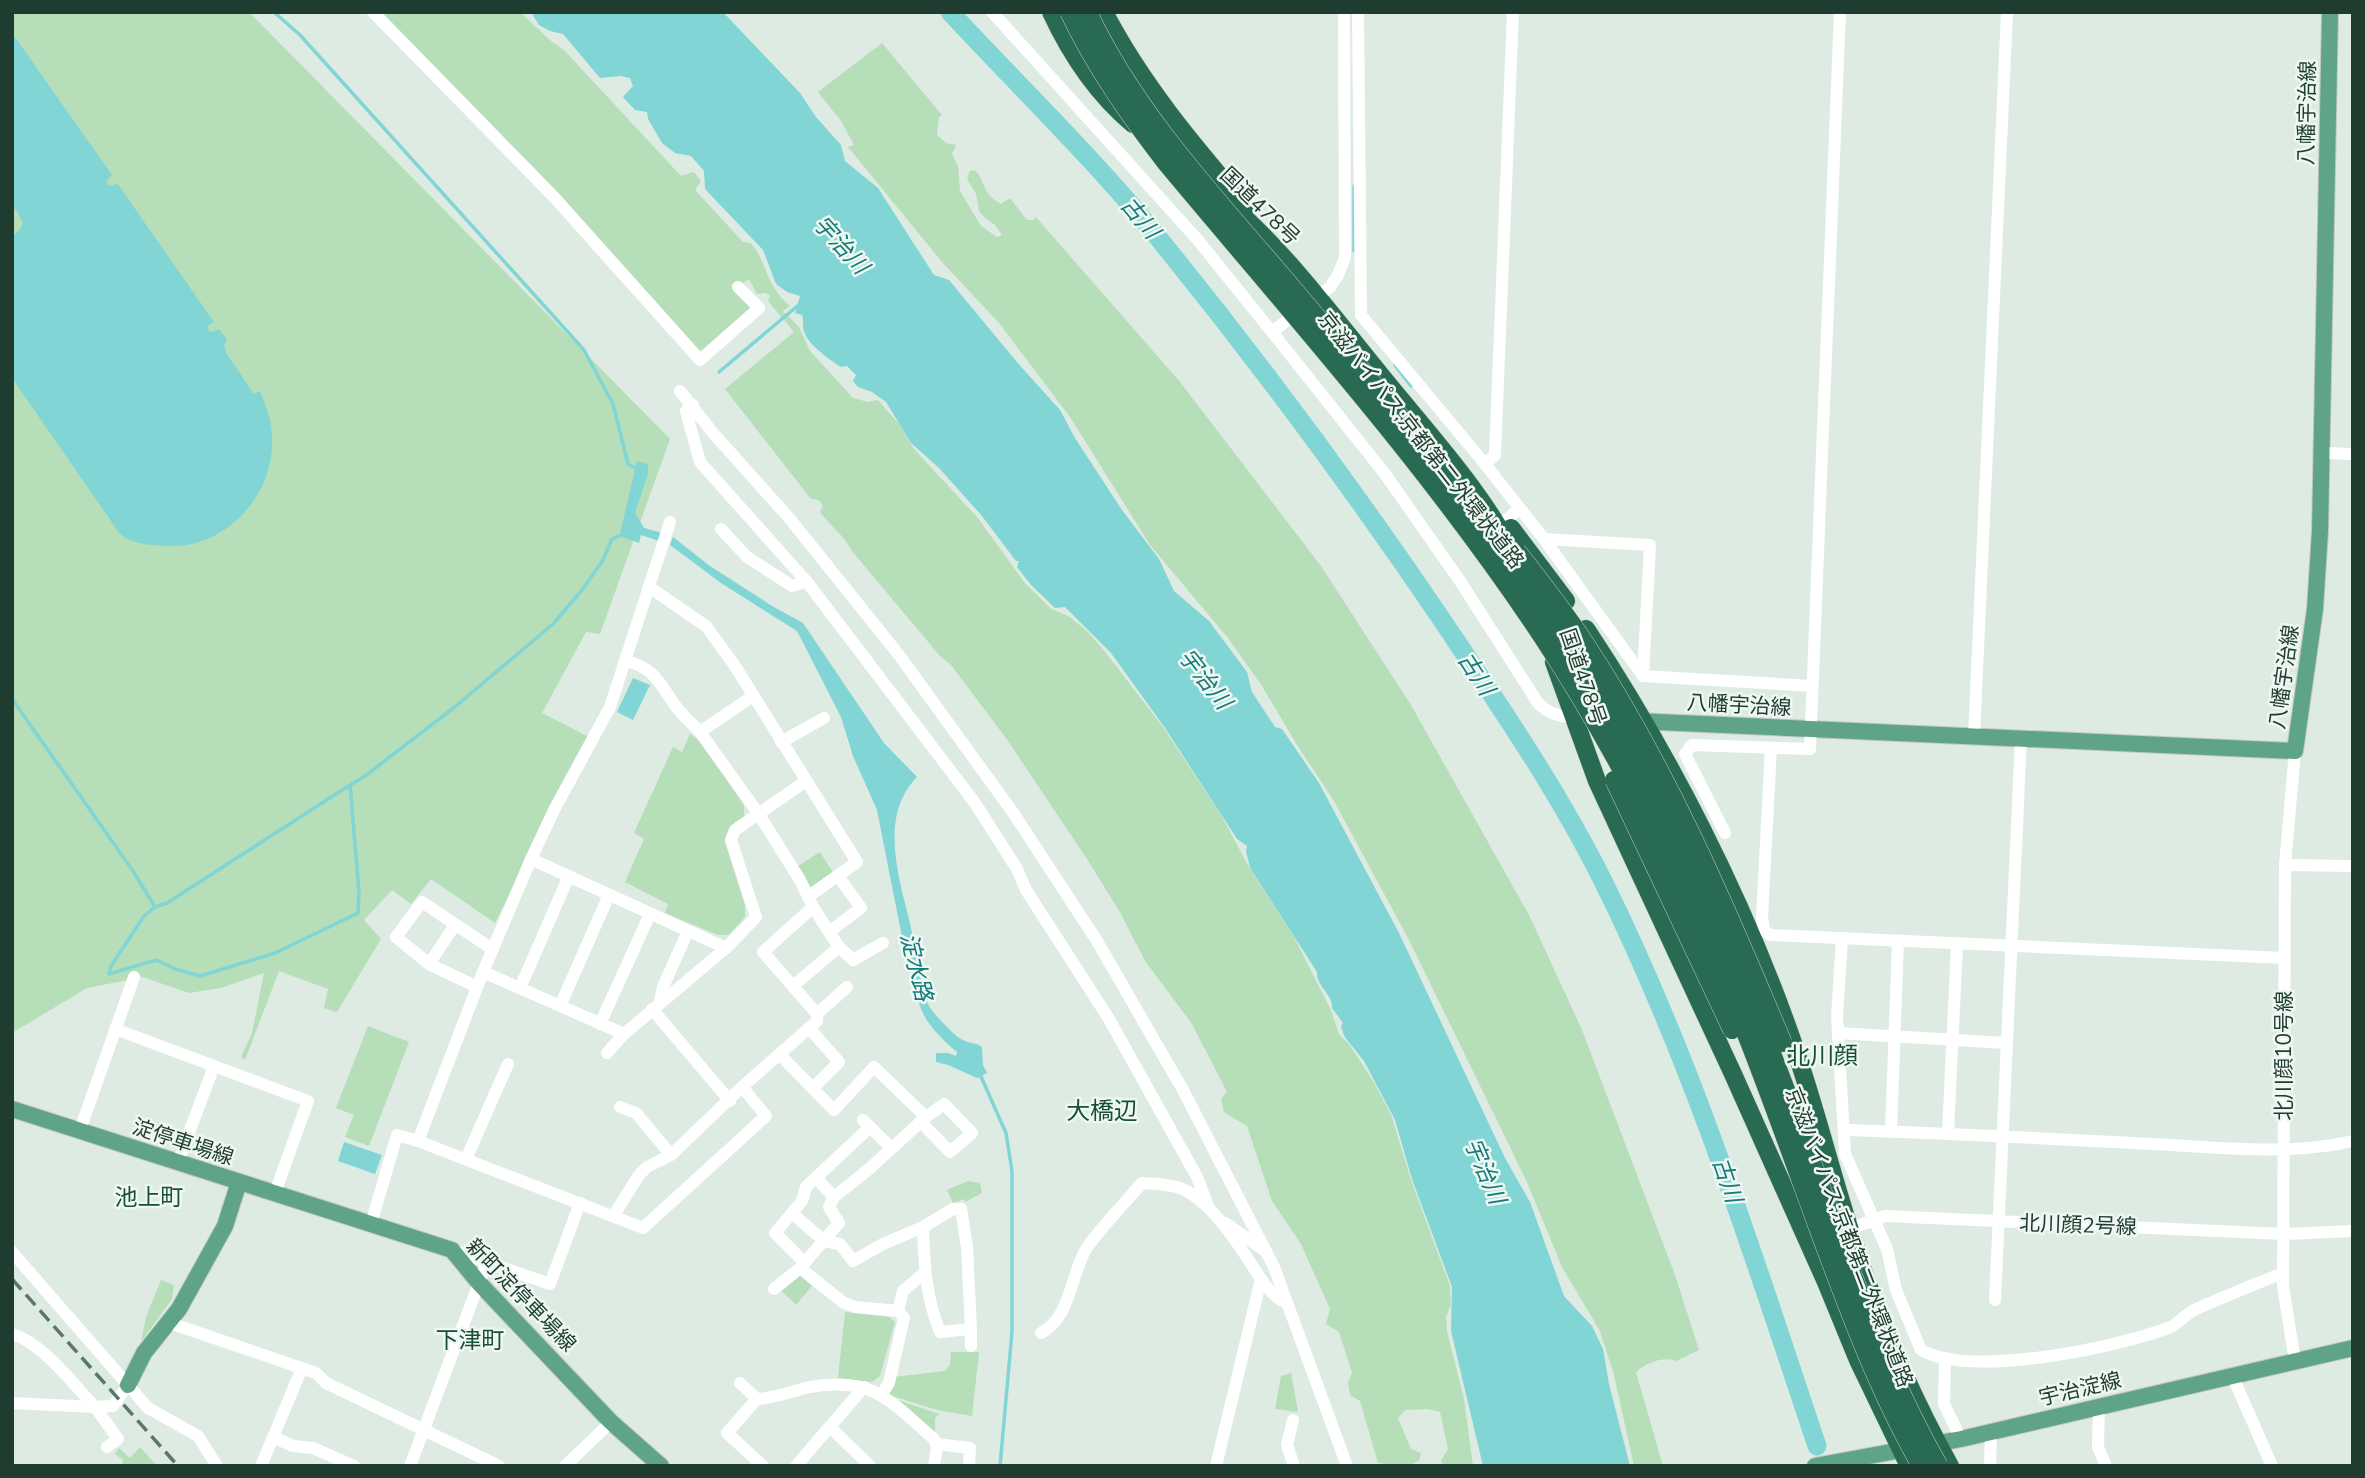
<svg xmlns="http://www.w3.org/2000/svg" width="2365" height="1478" viewBox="0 0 2365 1478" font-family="'Nunito Sans','Noto Sans JP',sans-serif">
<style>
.green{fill:#b5deb9}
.water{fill:#81d5d5}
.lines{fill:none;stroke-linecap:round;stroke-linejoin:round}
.stream{stroke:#81d5d5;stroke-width:3.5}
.river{stroke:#81d5d5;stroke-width:19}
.major-casing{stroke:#c0c8c5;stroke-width:18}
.highway-casing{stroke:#c0c8c5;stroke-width:19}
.minor{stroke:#fff;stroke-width:12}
.major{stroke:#5fa487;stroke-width:16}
.highway{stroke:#286a52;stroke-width:18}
.rail{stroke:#58786a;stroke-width:3.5;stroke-dasharray:14 7;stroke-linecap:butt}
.highway-bridge-casing{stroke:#c0c8c5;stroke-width:19;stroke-linecap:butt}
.highway-bridge{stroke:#286a52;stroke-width:18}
.labels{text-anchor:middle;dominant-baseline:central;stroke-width:5;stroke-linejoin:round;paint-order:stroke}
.street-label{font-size:21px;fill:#1e3c2f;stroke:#eef7f2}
.water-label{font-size:23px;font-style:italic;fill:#147b7b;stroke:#eef7f2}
.neighbourhood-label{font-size:23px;fill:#194f39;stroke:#eef7f2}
.quarter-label{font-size:24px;fill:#194f39;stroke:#eef7f2}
</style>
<rect width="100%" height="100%" fill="#deebe3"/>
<g class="green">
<path d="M12,12H249L670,439L600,634L586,632L542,713L589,737L495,923L431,879L411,904L392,890L364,920L381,939L337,1012L324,1008L328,989L279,971L245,1060L241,1057L252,1033L264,973L221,988L189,993L131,973L128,980L87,988L12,1033Z"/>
<path d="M373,12H520L551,41L564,50L681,176L694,172L701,181L695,190L743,242L751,243C768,264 765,285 790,306L783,311L799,327L810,351L853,398L868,402L878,400L900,425L914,449L977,517L1025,583L1050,608L1070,617L1089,633L1106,653L1163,727L1221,815L1250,869L1293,935L1331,1010L1339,1034L1349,1044L1375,1084L1392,1117L1411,1180L1450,1286L1451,1305L1446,1317L1447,1331L1464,1399L1473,1466H1444L1441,1461L1448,1449L1440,1412L1428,1409L1405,1410L1398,1418L1411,1449L1421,1453L1419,1461L1407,1466L1378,1463L1360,1401L1350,1395L1348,1382L1352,1373L1339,1332L1326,1324L1330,1309L1301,1244L1272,1201L1247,1126L1224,1112L1221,1099L1227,1092L1192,1024L1145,961L1121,914L1087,859L1006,738L951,665L940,656L852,551C844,535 831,527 820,512L823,506L819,500L811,499L725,389L794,332L768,301L770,296L765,293L757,294L749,279L739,286L759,308L700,360Z"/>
<path d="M882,43L942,115L939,117L937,135L946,143L956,145L952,154L958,166L960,191L981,226L997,237L1002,235L995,225L984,217L979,211L976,194L967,179L970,171L975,170C988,185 979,190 1001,204L1010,198L1027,220H1034L1035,216L1180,382L1321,566L1411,705L1529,915L1582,1030L1675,1275L1699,1350L1676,1361C1662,1356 1647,1363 1636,1372L1663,1466H1634L1614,1375L1600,1331L1562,1267L1527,1182L1409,940L1334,801L1297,745L1262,686L1228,638L1150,545L1070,417L999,323L942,262L848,147L854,145L841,121L818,92Z"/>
<path d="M690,734L701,742L744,805V818L731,826L725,842L745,906V917L728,935H718L665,913L668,904L625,882L644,839L634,833L673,747L682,752Z"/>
<path d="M820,852L834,874L816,887H810L798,866Z"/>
<path d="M368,1026L409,1042L369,1146L345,1137L354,1115L336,1108Z"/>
<path d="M968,1181L980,1183L982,1193L965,1202L964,1199L953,1203L947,1190Z"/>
<path d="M799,1273L812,1286L796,1305L781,1290Z"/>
<path d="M161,1280L174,1285L172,1299L141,1342L146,1317Z"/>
<path d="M845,1312L889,1317L895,1322L880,1376L872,1382L838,1378Z"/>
<path d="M951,1352H979L972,1416L937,1410L889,1395L894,1377L945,1371L950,1365Z"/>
<path d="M1291,1373L1298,1412L1275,1409L1281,1376Z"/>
<path d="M889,1397L939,1414L935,1418V1436Z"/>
<path d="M140,1447L157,1466H122L123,1460L115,1454L119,1448L130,1458Z"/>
</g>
<g class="water">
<path d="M531,12H723L800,93L816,117L841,145L845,161L878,188L934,275L949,280L1016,361L1060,410L1075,438L1122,510L1159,559L1174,591L1209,621L1247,672L1252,692L1275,727L1282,729L1319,783L1399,933L1505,1158L1530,1202L1564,1296L1592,1326L1603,1349L1609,1384L1630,1466H1483L1451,1331L1452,1287L1412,1179L1395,1120L1364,1061L1344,1036L1341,1026L1343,1023L1332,1008C1333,994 1316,986 1317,972L1250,868L1246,851L1247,846L1237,839L1165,728L1111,653L1065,607L1055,608L1031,585L1017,567L1019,561H1016L982,516L939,468L911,443L886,402L872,392L858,387L853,381L856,375L847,366L841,367C830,360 807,344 804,331C802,326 804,321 802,315L795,313L800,296L787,292L776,284L763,250L705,189L704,171L691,156L675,153L662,143L648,119L647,112L635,110L623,97L633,86L630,78L620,76L600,78L563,34L550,31L539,25Z"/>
<path d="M12,33L112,175L107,180V184L112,186L117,183L214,322L208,326L209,331L212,332L219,329L227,339L224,346L226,353L254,394L260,391C266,406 272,421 272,437C275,495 225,550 165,546C150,545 132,544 120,534L12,378V237L21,228L23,223L17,211L12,207Z"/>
<path d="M637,461L648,464V474L635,513L644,528L662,533L659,541L641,535L639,543L622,537L620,534Z"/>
<path d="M673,537L710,566L772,606L803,623L884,743L917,777C875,820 903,887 913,937C917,956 921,989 929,1006C934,1014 954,1036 963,1040C970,1044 976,1042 982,1047L983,1065L987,1073L977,1078L948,1065L936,1062V1053H948L956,1056L957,1052C946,1043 928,1026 922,1011C912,987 915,960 902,937L877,810L853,756L841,717L797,631L721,583L670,545Z"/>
<path d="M633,678L650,685L633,720L617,712Z"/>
<path d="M344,1142L382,1155L375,1174L338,1161Z"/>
</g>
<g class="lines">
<g class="stream">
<path d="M274,12L300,35L584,350L613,404L628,464L637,469"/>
<path d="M1354,186V251"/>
<path d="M1395,365L1411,386"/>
<path d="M719,372L801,303"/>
<path d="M12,699L133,871L155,907"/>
<path d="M350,785L359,892L358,913L275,953L200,976L175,969L156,960L109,974L111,966L144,916L155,907L167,903L350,785L365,776L456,706L553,624L582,590L603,560L612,539L624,534"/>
<path d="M979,1072L1006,1133L1012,1171V1332L1000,1466"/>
</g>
<path class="river" d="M950,12C1015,82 1085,150 1147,224C1251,351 1350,484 1442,620C1499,705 1557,789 1603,881C1693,1062 1753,1255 1817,1446"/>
<g class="major-casing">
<g id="major">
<path d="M1635,721L2295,751L2315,609L2320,531L2330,12"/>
<path d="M12,1109L452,1250L479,1283L611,1422L661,1466"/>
<path d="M128,1385L144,1353L179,1309L225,1226L239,1182"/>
<path d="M1815,1466L1961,1439L2353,1348"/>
</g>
</g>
<g class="highway-casing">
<g id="highway">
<path d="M1051,12C1071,55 1097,94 1133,124"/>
<path d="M1104,12C1142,85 1193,145 1246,207"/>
<path d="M1225,200C1285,251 1333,317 1383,378C1431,437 1488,498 1520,567"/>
<path d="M1511,528L1566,601"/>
<path d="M1586,629C1669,754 1743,899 1792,1040C1814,1102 1829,1165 1849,1227C1874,1310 1908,1390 1950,1466"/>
<path d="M1554,662L1597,781L1733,1074L1826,1282L1858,1360L1909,1466"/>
</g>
</g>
<g class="minor">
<path d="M373,12L554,197L700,360L759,308L738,287"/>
<path d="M992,12L1197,239L1272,332L1385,474L1460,581L1538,703C1549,714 1559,716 1574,718"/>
<path d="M1358,12L1361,315L1485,464L1544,539L1643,676L1812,686"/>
<path d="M1272,332L1330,287L1337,277L1345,258L1344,12"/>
<path d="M680,391L713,433L790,519L899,655L1014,814L1097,941L1183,1090L1274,1267L1347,1466"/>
<path d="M693,405L686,411L700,462L807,582L975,803L1017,869L1026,890L1109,1019L1197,1177L1208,1206"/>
<path d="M2324,453L2353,454"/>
<path d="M1485,464L1495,455L1513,12"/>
<path d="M1505,521L1519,509"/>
<path d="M721,529L747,557L792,586L807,582"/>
<path d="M1544,539L1650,545L1643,676"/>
<path d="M649,587L706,626L735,666L857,862L809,896"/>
<path d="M626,661C656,668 660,685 677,708C684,717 693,724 700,732"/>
<path d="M753,696L700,732L758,813L800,880L813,907L829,932L839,947L853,960L883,943"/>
<path d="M1974,737L2007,12"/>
<path d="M781,742L824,718"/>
<path d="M1771,748L1762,917L1764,930L1770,935L2284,958"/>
<path d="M1725,833L1685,754L1692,745L1810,749L1840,12"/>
<path d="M531,859L726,948"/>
<path d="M2285,865L2353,866"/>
<path d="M829,932L861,908L838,876"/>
<path d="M1842,940L1837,1016L1845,1154L1887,1249L1896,1290L1921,1350C1971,1378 2114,1348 2168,1328C2178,1325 2184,1315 2194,1310C2223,1297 2253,1285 2283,1273"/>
<path d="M429,964L455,925"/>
<path d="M483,972L624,1034"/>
<path d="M793,986L839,947"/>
<path d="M477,987L429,964L396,937L422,902L492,949"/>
<path d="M520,988L569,876"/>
<path d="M660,1001L663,987L688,931"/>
<path d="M560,1006L609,895"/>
<path d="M652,1009L730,1101"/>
<path d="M817,1014L847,987"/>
<path d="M600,1024L650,914"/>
<path d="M809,1028L839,1062L813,1088"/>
<path d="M115,1029L308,1101L275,1193"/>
<path d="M1838,1033L2007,1043"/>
<path d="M607,1053L624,1034L726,948L756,917L731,840L735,830L806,781"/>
<path d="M780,1055L834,1110L874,1067L926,1117L869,1169L834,1197L829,1207L839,1223L800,1268"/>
<path d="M620,1107L636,1113L671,1155"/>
<path d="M863,1120L891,1148"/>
<path d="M921,1122L950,1152L972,1133L944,1104L926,1117"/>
<path d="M80,1130L134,977"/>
<path d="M1844,1130C1947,1133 2049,1139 2152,1144C2217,1147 2289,1156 2353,1141"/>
<path d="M1891,1131L1898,942"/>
<path d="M1948,1133L1957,945"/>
<path d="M418,1141L483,972L531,859L554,810L610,707L670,522"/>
<path d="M466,1159L508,1064"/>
<path d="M178,1162L214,1066"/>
<path d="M816,1178L834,1197"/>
<path d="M792,1213L824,1241L840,1244L853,1261L883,1244L923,1227L953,1209H961L967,1247L971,1329L940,1332C926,1298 924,1264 923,1227"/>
<path d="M614,1215L639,1175L647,1167L671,1155L742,1087L817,1021V1014L763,952L813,907"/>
<path d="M1225,1223L1264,1250"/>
<path d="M371,1224L397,1135L418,1141L643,1228L766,1116L742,1087"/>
<path d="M1849,1229L1885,1216L2284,1234L2353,1231"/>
<path d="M452,1250L550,1284L580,1203"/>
<path d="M12,1252L148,1408L198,1436L217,1466"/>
<path d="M805,1263L775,1233L802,1201L806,1187L870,1127"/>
<path d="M774,1289L800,1268L844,1303L856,1307L898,1311L904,1318L889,1383L882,1394"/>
<path d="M1995,1300L2021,739"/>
<path d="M898,1311L903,1291L924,1273"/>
<path d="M167,1322L316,1373L326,1383L499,1466"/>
<path d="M971,1329V1346"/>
<path d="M1041,1333C1071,1317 1070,1277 1086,1249C1100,1228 1125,1203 1142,1183C1154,1184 1169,1184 1180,1188C1211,1200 1239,1245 1257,1273C1264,1284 1275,1299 1287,1303"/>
<path d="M12,1334C43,1343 73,1384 95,1407L113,1406L128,1385"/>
<path d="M1945,1358L1944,1404L1961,1439"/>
<path d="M2295,1361L2283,1286L2285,865L2295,751"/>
<path d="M2232,1375L2272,1466"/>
<path d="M740,1383L757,1399"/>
<path d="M12,1403L95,1407L118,1439L107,1447"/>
<path d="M2099,1406L2098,1447L2106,1466"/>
<path d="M1293,1420L1287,1445L1294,1466"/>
<path d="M830,1427L870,1466"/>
<path d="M273,1437L293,1446L313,1448L354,1466"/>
<path d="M936,1444L970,1448L969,1466"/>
<path d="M261,1466L302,1368"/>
<path d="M410,1466L487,1262"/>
<path d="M565,1466L611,1422"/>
<path d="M763,1466L727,1433L757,1399C776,1398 792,1391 810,1387C873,1376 890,1401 934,1439L937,1447L934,1466"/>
<path d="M796,1466L864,1387"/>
<path d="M1216,1466L1261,1279"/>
<path d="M1990,1466L1991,1432"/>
</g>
<use href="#major" class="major"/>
<use href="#highway" class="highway"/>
<path class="rail" d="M12,1279L178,1466"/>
<g class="highway-bridge-casing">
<g id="highway-bridge">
<path d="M1069,12C1095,67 1129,115 1166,163C1296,319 1433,471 1545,641C1597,720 1641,803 1682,888C1736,997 1776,1113 1818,1228C1848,1309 1878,1391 1921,1466"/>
<path d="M1088,12C1137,117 1222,204 1296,292C1338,342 1381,392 1422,443C1483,521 1541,603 1593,688C1673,819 1737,959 1791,1103C1836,1225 1874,1352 1939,1466"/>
<path d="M1517,551C1539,579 1561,607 1581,637C1665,763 1725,904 1783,1043"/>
<path d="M1614,780L1732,1030"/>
</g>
</g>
<use href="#highway-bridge" class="highway-bridge"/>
</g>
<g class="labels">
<g class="street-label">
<text transform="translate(2307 113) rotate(-89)">八幡宇治線</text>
<text transform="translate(1260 206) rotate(44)">国道478号</text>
<text transform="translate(1421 440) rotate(52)">京滋バイパス;京都第二外環状道路</text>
<text transform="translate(1583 677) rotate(71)">国道478号</text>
<text transform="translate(2284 677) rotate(-82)">八幡宇治線</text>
<text transform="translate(1739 705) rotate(3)">八幡宇治線</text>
<text transform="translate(2284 1056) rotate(-90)">北川顔10号線</text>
<text transform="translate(183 1142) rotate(18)">淀停車場線</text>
<text transform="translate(2078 1225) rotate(2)">北川顔2号線</text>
<text transform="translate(1849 1237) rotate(69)">京滋バイパス;京都第二外環状道路</text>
<text transform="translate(521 1295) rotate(46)">新町淀停車場線</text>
<text transform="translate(2080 1389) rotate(-13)">宇治淀線</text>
</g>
<g class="water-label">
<text transform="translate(1140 218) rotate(50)">古川</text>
<text transform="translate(841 245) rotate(48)">宇治川</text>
<text transform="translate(1476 674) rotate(57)">古川</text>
<text transform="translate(1205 679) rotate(52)">宇治川</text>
<text transform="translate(916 967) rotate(76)">淀水路</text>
<text transform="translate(1485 1171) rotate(67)">宇治川</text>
<text transform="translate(1727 1180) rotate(71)">古川</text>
</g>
<g class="neighbourhood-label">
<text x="149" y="1197">池上町</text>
<text x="470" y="1340">下津町</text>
</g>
<g class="quarter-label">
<text x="1822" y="1056">北川顔</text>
<text x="1102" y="1111">大橋辺</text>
</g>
</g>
<rect width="2365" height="1478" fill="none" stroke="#1e3c2f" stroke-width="28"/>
</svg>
